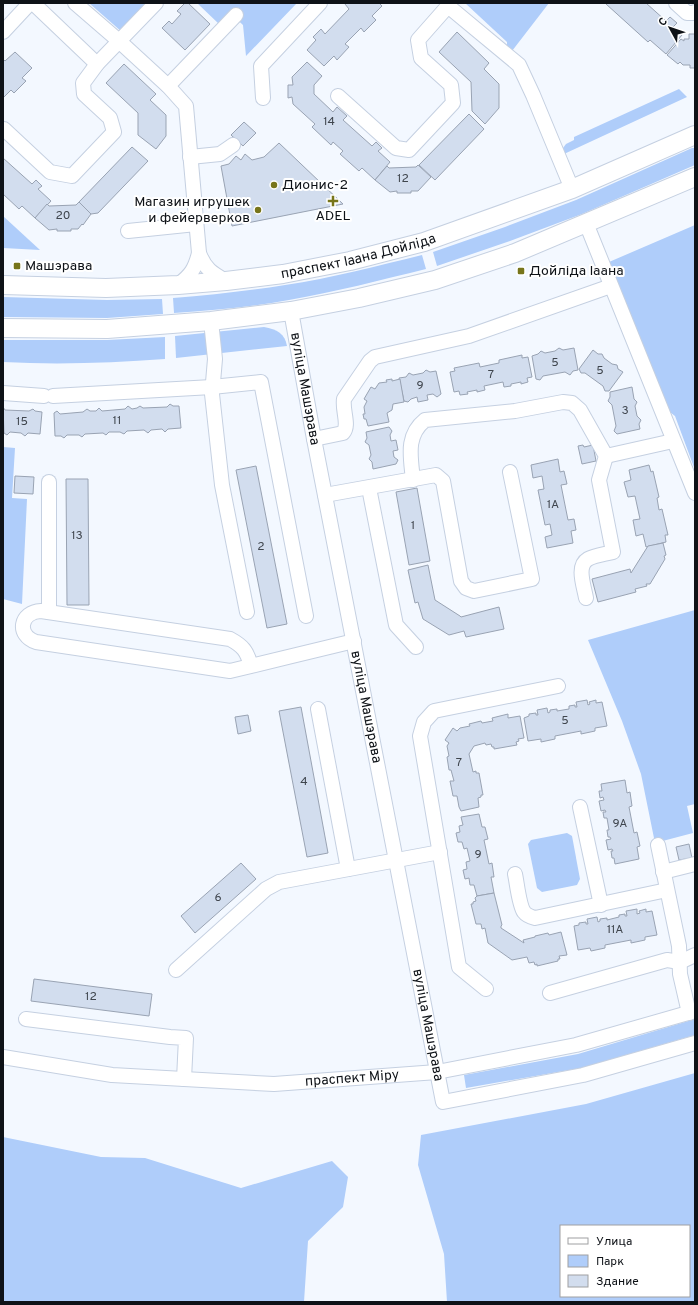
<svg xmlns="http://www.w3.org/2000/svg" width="698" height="1305" viewBox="0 0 698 1305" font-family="Overpass,sans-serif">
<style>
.green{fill:#afcdfa;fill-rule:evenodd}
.building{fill:#d2ddee;stroke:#99a3b3}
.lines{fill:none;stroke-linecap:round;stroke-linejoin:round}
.minor-casing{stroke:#c5d0e1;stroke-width:16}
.major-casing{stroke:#c5d0e1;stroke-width:20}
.minor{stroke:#fff;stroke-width:14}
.major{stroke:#fff;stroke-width:18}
.poi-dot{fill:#77751a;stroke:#fff;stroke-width:1.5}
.labels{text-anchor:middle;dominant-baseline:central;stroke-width:4;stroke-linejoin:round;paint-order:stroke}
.number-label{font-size:12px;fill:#3f454d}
.poi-label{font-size:14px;fill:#0e1217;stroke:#fff;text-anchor:start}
.street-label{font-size:14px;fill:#0e1217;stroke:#fff}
</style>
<rect width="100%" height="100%" fill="#f3f8ff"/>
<g class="green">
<path d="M89,3H148L122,32Z"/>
<path d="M197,3H297L246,56L243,25L230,13L219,24Z"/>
<path d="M465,3H549L512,51L507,46V42Z"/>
<path d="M679,89L687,97L564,154L563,148L566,144L574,140V137Z"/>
<path d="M692,148H695V165L582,214L510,241L437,266L433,252L505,227L576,200Z"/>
<path d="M3,216L40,250L3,248Z"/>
<path d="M695,225V470L675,416L666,409L609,262Z"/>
<path d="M422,255L426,269C381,280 335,292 289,300C251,307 213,310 174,313L173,298C211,295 248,291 285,285C332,278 377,266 422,255Z"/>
<path d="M3,297L107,300L162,299L163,314L107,318L3,317Z"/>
<path d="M264,327C277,329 285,334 287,346L176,358L175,336Z"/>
<path d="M165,337V359C111,363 57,365 3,362V340H107Z"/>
<path d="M3,447L15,448L12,498L27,499L22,604L3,599Z"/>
<path d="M695,610V804L687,806L693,833L655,843L641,774L622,721L588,640Z"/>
<path d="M567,833L572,836L580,879L577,885L542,892L537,888L528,844L531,840Z"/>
<path d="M695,1019V1035L581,1068L466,1088L464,1075L578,1054Z"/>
<path d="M695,1073V1302H447L444,1254L418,1165L421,1135L586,1104ZM561,1226H689V1296H561Z"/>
<path d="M3,1137L101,1157L145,1158L241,1188L332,1161L348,1177L343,1207L308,1241L304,1302H3Z"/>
</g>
<g class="building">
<path d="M185,3H188L210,24L185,50L162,28L169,21L172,24L181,14L177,11Z"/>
<path d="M346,3H379L382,6L372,16L376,20L364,32L361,28L345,44L349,47L337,60L334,56L324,66L307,50L316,40L313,37L321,29L325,34L349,9L345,4Z"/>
<path d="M607,3H646L666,21L670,17L677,23L673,27L682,35L666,54L650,40L648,42L606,4Z"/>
<path d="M457,32L489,63L484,69L499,84V108L485,124L472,111L471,82L439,52Z"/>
<path d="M689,34H695V68H690V65H683L680,62L678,64L667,55L681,39L684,41V39H689Z"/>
<path d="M15,52L32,68L22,78L26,81L14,93L11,90L3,98V59L5,61Z"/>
<path d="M307,62L322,76L314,85V94L333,112L337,107L347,116L343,120L372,146L376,142L382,148L378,151L390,162L375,180L362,168L359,171L340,154L343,151L333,142L331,145L312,127L315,124L293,104L292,97L288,98V85H293L292,77Z"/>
<path d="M124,64L156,94L150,100L166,115V136L156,149L138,135V113L106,83Z"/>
<path d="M469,114L484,129L435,180L419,165Z"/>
<path d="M244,122L256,133L243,146L231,135Z"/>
<path d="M279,143L343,204L232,226L221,166L229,164L236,156L241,160L245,154L252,160L264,157Z"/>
<path d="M132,147L148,161L98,213L91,214L79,202Z"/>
<path d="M3,158L32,184L36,180L42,186L38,189L51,201L35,218L22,206L19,209L3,194Z"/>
<path d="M418,165L431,177L418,191H411V193H397V191L390,192L375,180L387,166L389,168L416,167Z"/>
<path d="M79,202L91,214L83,225L82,224L78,229H71V231H57V229L49,230L35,218L47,204L49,206L76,205Z"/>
<path d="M559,348L563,350L574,348L578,370L573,371L570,375L565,372L543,376L540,380L536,379L532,356L538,354L541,351L545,353L555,351Z"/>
<path d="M593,350L598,354H602L604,358L612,364L617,365L618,369L623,372L609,391H605L603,386L585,373H581L579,369Z"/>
<path d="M522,355V358L528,357L532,377L527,378L528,382L521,384V382L511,384V386L504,387L503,382L484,386L485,390L477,392V390L467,392L468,394L460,395L459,391L454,392L450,372L455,371L454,368L479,363L480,367L499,363V360Z"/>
<path d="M426,370L430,372L436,371L441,394L437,397L433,394L427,395L428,400L418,402L417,397L411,399L408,402L404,401L399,378L406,377L409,373L413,375L423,373Z"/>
<path d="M392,379V381L400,379L404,402L393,404L392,410L387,413L389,422L368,426L366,419H364L363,414H365L364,407L367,401L364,399L371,387L375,389L379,383L387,382L386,380Z"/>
<path d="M632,387L634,399L637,402L635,406L637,416L641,420L639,424L640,429L617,434L614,431L616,426L612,405L608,401L610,397V392Z"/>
<path d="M170,404L173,406H179L181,428L168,429L165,432L162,429L151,430L148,433L144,430L127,431L124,434L120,432H109L106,435L103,433L85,434L82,437L79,435H67L64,438L61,436H55L54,413L57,411L60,414L83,412L87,409L90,411H96L99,408L102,411L125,409L128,406L132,409L137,408L140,406L143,408L167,407Z"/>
<path d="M3,407L5,410L29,411L33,409L35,411L42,412L40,434L28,433L25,436L21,433L10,432L7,435L4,433Z"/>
<path d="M389,427L392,431L390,435L391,441L396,440L398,450L393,451L394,457L398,460L396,464L373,469L372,462L369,459L371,455L369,445L365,442L367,438L366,432Z"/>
<path d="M583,445L584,447L593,445L596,461L582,464L578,446Z"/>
<path d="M558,459L560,472L564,471L567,484L561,485L568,520L574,519L576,530L571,531L573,543L547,548L545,537L552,535L550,524L545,525L538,490L544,489L542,476L533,478L531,465Z"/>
<path d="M649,465L651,472L653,471L659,497L657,498L659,510L662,509L668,535H665L666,542L646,547L643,534L636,536L633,520L640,519L635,496L628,497L624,482L631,480L629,470Z"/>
<path d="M256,466L287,624L267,628L236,470Z"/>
<path d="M15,476L34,477L33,494L14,493Z"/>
<path d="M66,479H88L89,605H67Z"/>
<path d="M417,488L430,561L409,565L396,492Z"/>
<path d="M663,543L666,555L664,556L665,559L650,584H646L647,586L635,589L636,592L598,602L592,579L630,569L631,573L648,546Z"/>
<path d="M428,565L435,600L460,616L461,617L499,607L504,629L466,637L464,631L449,635L423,619L418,602L415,603L408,570Z"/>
<path d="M587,700L588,705L590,704L589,702L596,700V703L602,702L607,726L595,728V731L581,734V731L555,736V739L541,742V739L528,741L524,718L529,716V714L536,713V715H538L537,710L547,708L548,713L550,712V710L557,709V711L569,709V706L575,705V707H577L576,702Z"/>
<path d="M301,707L328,853L307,857L279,711Z"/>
<path d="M508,714V718L520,716L524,738L518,739L519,741L516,742L517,745L494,749V747H492L491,744L486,745L485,743L474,746L469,754L473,772L476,771V773H479L483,795H481V797L478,798L479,807L461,811L459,807L457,796H453L450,781H454L451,770H449L447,757L449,756L447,746L449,743L445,740L453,728L457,731L460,728L470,726L469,724L481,721L482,723L493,721L492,718Z"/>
<path d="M248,715L251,731L238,734L235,717Z"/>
<path d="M625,780L627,793L630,792L632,806L629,807L634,833L637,832L640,846L637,847L639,859L615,864L614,858H612L611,851H613L612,849L608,850L606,840L611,839L610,837H608L607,830H609L607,818H604L603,812H606L605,810L601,811L599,801L604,800L603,797L600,798L599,791H602L601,784Z"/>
<path d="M479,814L482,827H485L488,839L484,840L489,864L492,863L494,877H491L494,893L477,896L474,885H470L469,878L465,879L463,870L467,869L466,862L470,861L467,848L464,849L462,842H458L456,833L460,832L459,826L463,825L461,817Z"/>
<path d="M689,844L692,858L679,860L676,847Z"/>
<path d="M241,863L256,879L195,933L181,916Z"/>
<path d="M494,893L502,925L501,926V928L524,943L523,940L535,937V936L548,933L549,935L561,932L567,955L559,956L560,959H558V961L537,966V964L535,965L534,962L529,963L527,957L512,960L488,943L485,928L482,929L481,924H476L471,904H473V902L476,901L475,898L477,896Z"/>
<path d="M637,909V914L640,913L639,911L646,909V912L652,911L657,935L645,937V940L631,943V940L605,945V948L591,951L590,948L578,950L574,926L579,925V923L586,922V924H588L587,919L597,917L598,922L600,921V919L607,918V920L619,917V915L625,914V916H627L626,911Z"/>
<path d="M34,979L152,994L149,1016L31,1001Z"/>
</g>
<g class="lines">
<g class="minor-casing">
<g id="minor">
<path d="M33,3L97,64"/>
<path d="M75,3L119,41L168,86L186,106L199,253C205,269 212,273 226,281"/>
<path d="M676,3L687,13H693L695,12"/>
<path d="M3,32L30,3"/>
<path d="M168,86L236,15"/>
<path d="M338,96L396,148L409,150L453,103L451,85L421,58L418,40L448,6L519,65L533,95L572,189"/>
<path d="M263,98L261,66L320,3"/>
<path d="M4,129L50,172L72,176L114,132L110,118L84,94L83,83L97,64L156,3"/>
<path d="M190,157L220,154L233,145"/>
<path d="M586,223L695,493"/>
<path d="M128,231L196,224"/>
<path d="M178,285C191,275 195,269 199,253"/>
<path id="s1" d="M291,311L314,439L443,1102L583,1075L695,1043"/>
<path d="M211,321L215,359L212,394L222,485L247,612"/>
<path d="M3,393L44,396"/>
<path d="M53,396L212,387L261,382L306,616"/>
<path d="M314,439L343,433C350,425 342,411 344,399L370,361L375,357L469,336L611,286"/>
<path d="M606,456L673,441"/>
<path d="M413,480C411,458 405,436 425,420L515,411L563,402L572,403L580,410L606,456L599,480L613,552C606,554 595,555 588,559C576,566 584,586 586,598"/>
<path d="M369,488L396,625L416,647"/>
<path d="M325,495L436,475L443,481L461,581L466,588L474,591L532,579L510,472"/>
<path d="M49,612V482"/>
<path d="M251,666C247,651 243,646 230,639L41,611C20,612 16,635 36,642L230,671C270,661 310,652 350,642L354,641"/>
<path d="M318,709L348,869"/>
<path d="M580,807L601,905"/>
<path d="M658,845L679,946L680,974L689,1013"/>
<path d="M663,872L695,864"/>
<path d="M515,874C517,883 519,905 524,912C527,916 531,917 535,918L667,890"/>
<path d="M176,970L266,889L279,882L440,852"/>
<path d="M486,989L459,967L420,736L424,722L434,711L558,686"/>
<path d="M550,993L667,960L680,962L695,955"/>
<path d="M26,1019L170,1037L186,1038L184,1079"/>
<path id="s2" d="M3,1057L112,1075L274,1084L437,1072L576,1045L695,1011"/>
</g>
</g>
<g class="major-casing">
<g id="major">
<path id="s3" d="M3,285L106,288L178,285L226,281L283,274L350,261L424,242L572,189L695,135"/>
<path d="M3,328L107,329L211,321L291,311L359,298L435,280L515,253L695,177"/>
</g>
</g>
<use href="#minor" class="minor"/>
<use href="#major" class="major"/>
</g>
<g class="poi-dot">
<circle cx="274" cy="185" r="4"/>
<path d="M331 195h4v4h4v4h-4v4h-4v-4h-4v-4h4z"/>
<circle cx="258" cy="210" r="4"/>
<rect x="13" y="262" width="8" height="8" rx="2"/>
<rect x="517" y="267" width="8" height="8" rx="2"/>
</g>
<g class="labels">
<g class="number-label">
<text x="329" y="122">14</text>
<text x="403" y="179">12</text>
<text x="63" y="216">20</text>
<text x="555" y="363">5</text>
<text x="600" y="371">5</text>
<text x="491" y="375">7</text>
<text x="420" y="386">9</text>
<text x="625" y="411">3</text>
<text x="117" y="421">11</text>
<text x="22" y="422">15</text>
<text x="553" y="505">1А</text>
<text x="413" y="526">1</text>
<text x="77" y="536">13</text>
<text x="261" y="547">2</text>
<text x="565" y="721">5</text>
<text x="459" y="763">7</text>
<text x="304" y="782">4</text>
<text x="620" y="824">9А</text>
<text x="478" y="855">9</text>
<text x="218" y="898">6</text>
<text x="615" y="930">11А</text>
<text x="91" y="997">12</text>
</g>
<g class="poi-label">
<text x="282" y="185">Дионис-2</text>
<text x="250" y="202" text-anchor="end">Магазин игрушек<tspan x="250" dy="16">и фейерверков</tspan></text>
<text x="333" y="216" text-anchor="middle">ADEL</text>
<text x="25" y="266">Машэрава</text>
<text x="529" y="271">Дойліда Іаана</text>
</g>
<g class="street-label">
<text stroke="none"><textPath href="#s3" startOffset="358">праспект Іаана Дойліда</textPath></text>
<text stroke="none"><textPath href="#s1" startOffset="79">вуліца Машэрава</textPath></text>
<text stroke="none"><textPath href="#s1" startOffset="403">вуліца Машэрава</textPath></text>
<text stroke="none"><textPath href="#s1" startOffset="727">вуліца Машэрава</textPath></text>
<text stroke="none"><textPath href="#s2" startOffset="351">праспект Міру</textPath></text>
</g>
</g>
<rect width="698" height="1305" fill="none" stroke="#0e1217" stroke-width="8"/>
<rect x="560" y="1225" width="130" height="72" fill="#ffffff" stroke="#9fa0a2"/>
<rect x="568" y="1238" width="20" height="6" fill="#ffffff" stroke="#9fa0a2"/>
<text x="596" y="1245" font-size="12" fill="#0e1217">Улица</text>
<rect x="568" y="1255" width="20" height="12" fill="#afcdfa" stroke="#9fa0a2"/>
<text x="596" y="1265" font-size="12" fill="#0e1217">Парк</text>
<rect x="568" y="1275" width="20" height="12" fill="#d2ddee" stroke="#9fa0a2"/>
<text x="596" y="1285" font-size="12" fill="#0e1217">Здание</text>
<g transform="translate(670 28) rotate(310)" stroke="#ffffff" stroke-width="3" paint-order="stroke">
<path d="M0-3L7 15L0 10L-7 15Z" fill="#0e1217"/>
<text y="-6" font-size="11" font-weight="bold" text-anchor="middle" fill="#0e1217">С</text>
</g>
</svg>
